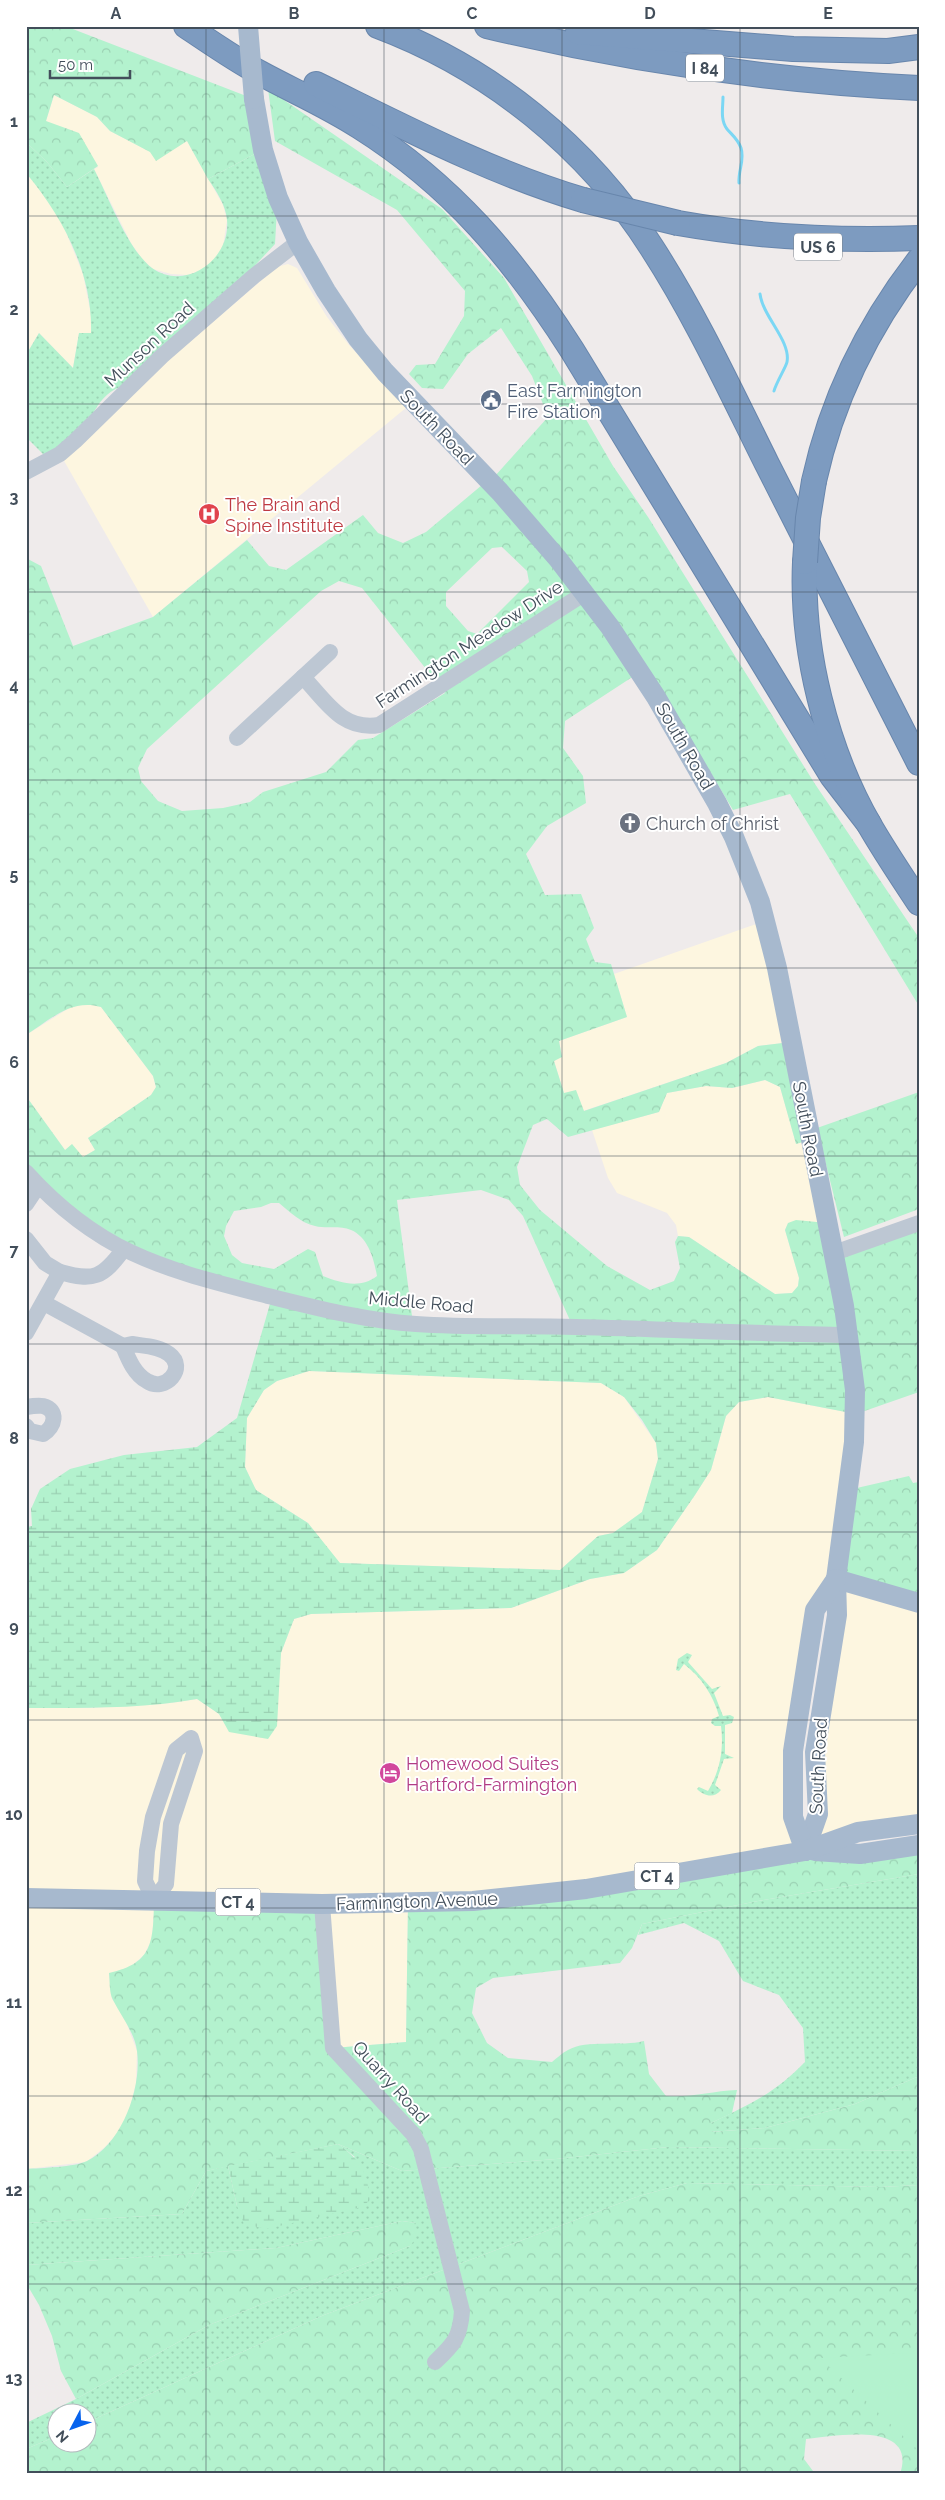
<svg xmlns="http://www.w3.org/2000/svg" width="945" height="2500" viewBox="0 0 945 2500" font-family="Raleway,sans-serif">
<style>
.commercial{fill:#fdf6e0;fill-rule:evenodd}
.grass{fill:url(#grass-dots)}
.forest{fill:url(#forest-crowns);fill-rule:evenodd}
.wetland{fill:url(#wetland-marsh);fill-rule:evenodd}
.park{fill:#b3f2ce}
.lines{fill:none;stroke-linecap:round;stroke-linejoin:round}
.stream{stroke:#7bd7f4;stroke-width:3}
.highway-casing{stroke:#6886ac;stroke-width:26}
.minor{stroke:#bdc7d3;stroke-width:16}
.major{stroke:#a7b9ce;stroke-width:20}
.highway{stroke:#7d9bc0;stroke-width:24}
.highway-bridge-casing{stroke:#6886ac;stroke-width:26;stroke-linecap:butt}
.major-bridge{stroke:#a7b9ce;stroke-width:20}
.highway-bridge{stroke:#7d9bc0;stroke-width:24}
.grid{fill:none;stroke:#424e5a;stroke-width:1;stroke-opacity:0.55}
.labels{text-anchor:middle;dominant-baseline:central;stroke-width:4;stroke-linejoin:round;paint-order:stroke}
.shield{fill:#fff;stroke:#7b838c;stroke-width:1}
.shield-label{font-size:16px;font-weight:bold;fill:#424e5a}
.street-label{font-size:18px;fill:#424e5a;stroke:#fff}
.service-label{font-size:18px;fill:#4e5e75;stroke:#fff;text-anchor:start}
.health-label{font-size:18px;fill:#be3a42;stroke:#fff;text-anchor:start}
.worship-label{font-size:18px;fill:#5b616d;stroke:#fff;text-anchor:start}
.hotel-label{font-size:18px;fill:#b23c85;stroke:#fff;text-anchor:start}
.neatline{fill:none;stroke:#424e5a;stroke-width:2}
.grid-label{font-size:16px;text-anchor:middle;font-weight:bold;fill:#424e5a}
</style>
<defs>
<pattern id="grass-dots" width="8" height="8" patternUnits="userSpaceOnUse" patternTransform="scale(1.25)"><rect width="8" height="8" fill="#b3f2ce"/><path d="M2 2h.1M6 6h.1" fill="none" stroke="#9bd1b3" stroke-width="1.8" stroke-linecap="round"/></pattern>
<pattern id="forest-crowns" width="20" height="18" patternUnits="userSpaceOnUse" patternTransform="scale(1.25)"><rect width="20" height="18" fill="#b3f2ce"/><path d="M2 6a3 3 0 1 1 6 0M12 15a3 3 0 1 1 6 0" fill="none" stroke="#9bd1b3"/></pattern>
<pattern id="wetland-marsh" width="20" height="14" patternUnits="userSpaceOnUse" patternTransform="scale(1.25)"><rect width="20" height="14" fill="#b3f2ce"/><path d="M1 5h8M5 5V1M11 12h8M15 12V8" fill="none" stroke="#9bd1b3"/></pattern>
</defs>
<rect width="100%" height="100%" fill="#efebeb"/>
<g class="commercial">
<path d="M54,95L97,117L110,131L151,152L187,141L223,205L227,220L223,247L215,259L204,269L188,275L171,274L153,269L142,259L131,243L94,169L98,167L46,121Z"/>
<path d="M26,173L49,200L63,225L83,274L92,320L91,333H79L73,368L39,333L26,355Z"/>
<path d="M288,264L297,268L327,317L349,345L407,407L153,617L63,459L142,383L277,267Z"/>
<path d="M765,921L791,1042L758,1046L726,1063L583,1111L564,1093L554,1061L562,1056L559,1041L627,1017L614,974Z"/>
<path d="M90,1004L101,1007L153,1076L156,1088L151,1095L88,1138L95,1150L83,1157L65,1150L26,1096V1035L74,1005Z"/>
<path d="M765,1080L780,1087L796,1143L810,1140L827,1223H788L785,1230L799,1278L798,1286L793,1293L775,1294L689,1237L678,1236L676,1225L667,1213L617,1193L608,1178L592,1130L659,1112L667,1093L706,1086L732,1088Z"/>
<path d="M309,1371L601,1383L624,1397L656,1443L658,1459L642,1512L613,1533L598,1536L560,1570L339,1563L308,1523L256,1490L245,1467L247,1418L264,1390L277,1381Z"/>
<path d="M768,1397L856,1414L836,1579L919,1603V1824L805,1851L408,1903L406,2042L333,2048L155,1900L152,1939L144,1955L128,1969L109,1974L112,1999L123,2014L137,2051L136,2083L130,2107L121,2129L105,2147L86,2162L26,2169V1708H89L171,1703L197,1699L219,1714L230,1732L278,1670L281,1653L294,1619L311,1614L511,1608L590,1579L624,1573L657,1550L695,1495L711,1470L726,1416L739,1402ZM836,1580L805,1850L792,1773L815,1610Z"/>
</g>
<g class="grass">
<path d="M26,142L47,162L67,187L94,169C108,196 128,250 152,268C186,292 231,259 227,220C226,205 216,191 208,179L264,149L278,191L275,244L249,272L120,387C108,391 97,404 92,416L49,460L26,437V355L39,333L73,368L79,333H91C93,274 63,217 26,173Z"/>
<path d="M687,1653L692,1655L688,1662L712,1689L721,1686L714,1693L723,1716L730,1715L734,1717L732,1723L725,1725V1754L734,1758L724,1759L715,1785L721,1790C714,1799 704,1796 697,1789L699,1787L708,1791C720,1771 724,1749 721,1726H715L711,1723L712,1719L719,1716C713,1695 702,1678 684,1664L679,1671L676,1670L678,1659Z"/>
<path d="M919,1874V2076L855,2104L765,2128L710,2132L711,2123C750,2104 774,2094 805,2062L803,2028L779,1995L743,1981L719,1941L684,1923L638,1935L642,1924L758,1901Z"/>
<path d="M338,2144L402,2171L556,2159L668,2147L919,2151V2185L880,2187L687,2183L639,2196L324,2315L88,2422V2412H58L57,2436L26,2449V2423L76,2399L209,2325L410,2246L416,2223L402,2221L276,2248L26,2265V2223L182,2214L206,2171L228,2166L237,2206L355,2157Z"/>
</g>
<g class="forest">
<path d="M26,26H65L254,99L264,149L208,179L187,141L156,161L150,152L110,131L97,117L54,95L46,121L79,133L98,166L67,187L47,162L26,142Z"/>
<path d="M268,89L442,209L504,278L613,466L648,517L815,784L919,938V1006L790,794L733,810L652,675L495,476L548,417L532,376L501,328L468,354L443,389L422,388L409,374L416,365L435,364L464,316L465,291L397,210L275,141Z"/>
<path d="M482,485L500,492L640,672L565,721L563,748L583,776L586,803L547,826L526,854L545,895L581,894L594,928L586,939L595,962L611,964L627,1017L559,1041L562,1057L554,1061L564,1093L576,1090L584,1111L726,1063L758,1046L791,1042L810,1140L796,1144L780,1087L765,1080L732,1088L706,1086L667,1093L659,1112L568,1137L547,1119L533,1125L517,1167L520,1185L540,1210L607,1266L650,1290L674,1281L680,1268L675,1242L678,1236L689,1237L775,1294L792,1293L798,1286L799,1278L785,1230L788,1223L796,1220L827,1223L834,1253L919,1223V1392L856,1414L573,1327L523,1216L509,1200L481,1190L397,1200L413,1324L378,1320L123,1250L26,1172V1096L65,1150L72,1144L83,1157L95,1150L88,1138L151,1095L156,1087L153,1076L101,1007C71,998 50,1020 26,1035V558L41,566L73,646L153,617L247,540L269,566L286,570L363,515L378,533L403,543L426,532ZM502,547L527,571L529,582L477,634L468,631L446,606V592L492,548ZM339,581L362,588L445,693L373,738L358,740L326,772L263,792L250,802L223,808L182,811L158,801L141,781L138,768L147,749L321,591ZM271,1203H279C290,1212 301,1223 315,1226C326,1229 340,1225 351,1230C368,1237 374,1259 377,1276C360,1289 341,1283 323,1276L315,1252L308,1249L274,1269L242,1263L232,1255L224,1236L226,1226L234,1211L261,1207Z"/>
<path d="M919,1092V1209L844,1237L817,1128Z"/>
<path d="M909,1476L913,1483L919,1482V1603L836,1579L848,1490Z"/>
<path d="M919,1845V1874L758,1901L642,1924L632,1948L620,1963L493,1978L476,1988L472,2013L487,2043L508,2058L552,2062C557,2058 562,2053 568,2050C587,2039 621,2047 644,2041L649,2074L666,2096C690,2098 712,2091 737,2090L732,2113L711,2123V2132L765,2128L855,2104L919,2076V2151L668,2147L556,2159L402,2171L338,2144L206,2171L182,2214L26,2223V2169C41,2168 75,2167 87,2161C122,2144 142,2088 137,2051C135,2033 121,2016 113,2000C109,1993 110,1981 109,1973C154,1963 153,1941 154,1900L322,1904L333,2048L406,2042L408,1903Z"/>
<path d="M687,2183L880,2187L919,2185V2474H900C918,2420 835,2436 806,2439L804,2459L813,2471L832,2474H26V2449L57,2436L58,2442H88V2422L324,2315L639,2196Z"/>
<path d="M402,2221L416,2223V2238L410,2246L209,2325L76,2399L61,2371L52,2336L39,2305L26,2283V2265L276,2248Z"/>
</g>
<g class="wetland">
<path d="M272,1297L343,1314L849,1335L856,1414L768,1397L739,1402L726,1416L711,1470L695,1495L657,1550L624,1573L590,1579L511,1608L311,1614L294,1619L281,1653L277,1726L268,1739L229,1732L219,1714L197,1699C141,1709 83,1708 26,1708V1527L32,1526L31,1509L40,1489L70,1469L124,1455L197,1447L237,1418ZM309,1371L601,1383L624,1397L642,1420L656,1443L658,1459L642,1512L613,1533L598,1536L560,1570L340,1563L308,1523L256,1490L245,1467L247,1418L264,1390L277,1381Z"/>
<path d="M338,2144C361,2161 367,2171 370,2200L362,2207L266,2229L244,2224L237,2206L228,2166Z"/>
</g>
<path class="park" d="M919,2348V2451L820,2358L910,2353Z"/>
<g class="lines">
<g class="stream">
<path d="M723,97C723,107 720,120 727,129C732,135 738,139 741,148C745,160 738,170 739,183"/>
<path d="M760,294C763,317 791,341 787,362C786,367 776,383 774,391"/>
</g>
<g class="highway-casing">
<g id="highway">
<path d="M186,26C210,42 234,59 260,73C293,91 328,106 360,127C452,185 514,259 572,350L832,776L869,824"/>
<path d="M378,26C490,68 588,147 652,248C696,316 731,392 767,464C818,564 868,663 919,763"/>
<path d="M487,26C628,60 773,81 919,88"/>
<path d="M578,32L793,49L888,51L919,47"/>
<path d="M316,84C404,127 489,172 583,200"/>
<path d="M678,223C757,237 838,241 919,238"/>
<path d="M814,481C832,399 867,327 919,260"/>
<path d="M805,562C801,649 826,750 870,826C885,852 902,877 919,903"/>
</g>
</g>
<g class="minor">
<path d="M26,472L60,454L75,441L162,356L254,276L298,242"/>
<path d="M303,677C326,701 342,731 379,725L585,593"/>
<path d="M237,738L330,652"/>
<path d="M26,1172C101,1255 165,1269 268,1296C317,1308 366,1321 416,1324C470,1328 523,1325 576,1327C667,1329 758,1334 849,1335"/>
<path d="M26,1204L38,1186"/>
<path d="M26,1239L45,1263L60,1272"/>
<path d="M834,1253L919,1223"/>
<path d="M44,1303L123,1346"/>
<path d="M26,1333L60,1272C94,1282 103,1277 123,1250"/>
<path d="M132,1344C144,1346 159,1346 169,1354C188,1368 165,1393 147,1381C134,1374 128,1358 123,1346Z"/>
<path d="M26,1407C32,1406 38,1405 43,1406C59,1410 55,1427 43,1434L30,1431L26,1426"/>
<path d="M191,1738L195,1751L171,1824L166,1884L154,1900L145,1881L147,1851L153,1817L176,1750Z"/>
<path d="M322,1904L333,2048L413,2134L421,2149L462,2311C460,2338 454,2344 435,2362"/>
</g>
<g class="major">
<path d="M254,99L263,150L278,198L298,242L326,291L358,339L385,372L500,492L558,559L610,627L656,697L717,803L734,837L760,902L777,968L844,1306L855,1390L854,1442L836,1579L837,1615L815,1752L818,1814L805,1851"/>
<path d="M836,1579L919,1603"/>
<path d="M805,1851L793,1817V1751L815,1610L836,1579"/>
<path d="M815,1851L860,1854L919,1845"/>
<path d="M26,1898L322,1904L473,1901L586,1889L805,1851L858,1832L919,1824"/>
</g>
<use href="#highway" class="highway"/>
<g class="highway-bridge-casing">
<g id="highway-bridge">
<path d="M583,200L678,223"/>
<path d="M805,562L808,518L814,481"/>
</g>
</g>
<path class="major-bridge" d="M248,26L254,99"/>
<use href="#highway-bridge" class="highway-bridge"/>
</g>
<path class="grid" d="M206,26V2474M384,26V2474M562,26V2474M740,26V2474M26,216H919M26,404H919M26,592H919M26,780H919M26,968H919M26,1156H919M26,1344H919M26,1532H919M26,1720H919M26,1908H919M26,2096H919M26,2284H919"/>
<defs>
<g id="civic-disc" transform="scale(1.125)"><circle r="9.5" fill="#5c6f8a" stroke="#fff"/><path d="M-.6-6.5H3V-4.5H.6V-3L4-1V1h2V6H-6V1h2V-1L-.6-3ZM-1.2 2.5V6h2.4V2.5Z" fill="#fff"/></g>
<g id="hospital-disc" transform="scale(1.125)"><circle r="9.5" fill="#e0444e" stroke="#fff"/><path d="M-5-5h3v3.5h4V-5h3V5h-3V1.5h-4V5h-3Z" fill="#fff"/></g>
<g id="church-disc" transform="scale(1.125)"><circle r="9.5" fill="#6b7280" stroke="#fff"/><path d="M-1.2-6h2.4v3.5h3.3v2.4h-3.3V6h-2.4V-.1h-3.3v-2.4h3.3Z" fill="#fff"/></g>
<g id="hotel-disc" transform="scale(1.125)"><circle r="9.5" fill="#d1479c" stroke="#fff"/><path d="M-6-4.5h1.5V1H6V5H4.5V3h-9V5H-6ZM-4 0a1.8 1.8 0 1 1 3.6 0ZM.5 0V-2.5h3Q6-2.5 6 0Z" fill="#fff"/></g>
</defs>
<g fill-rule="evenodd">
<use href="#civic-disc" x="491" y="400"/>
<use href="#hospital-disc" x="209" y="514"/>
<use href="#church-disc" x="630" y="823"/>
<use href="#hotel-disc" x="390" y="1773"/>
</g>
<g class="labels">
<g class="shield">
<rect x="686" y="54.5" width="38" height="27" rx="4"/>
<rect x="794" y="233.5" width="48" height="27" rx="4"/>
<rect x="634.5" y="1862.5" width="45" height="27" rx="4"/>
<rect x="215.5" y="1888.5" width="45" height="27" rx="4"/>
</g>
<g class="shield-label">
<text x="705" y="68">I 84</text>
<text x="818" y="247">US 6</text>
<text x="657" y="1876">CT 4</text>
<text x="238" y="1902">CT 4</text>
</g>
<g class="street-label">
<text transform="translate(149 344) rotate(-43)">Munson Road</text>
<text transform="translate(437 427) rotate(46)">South Road</text>
<text transform="translate(469 644) rotate(-33)">Farmington Meadow Drive</text>
<text transform="translate(685 746) rotate(60)">South Road</text>
<text transform="translate(808 1129) rotate(79)">South Road</text>
<text transform="translate(421 1302) rotate(5)">Middle Road</text>
<text transform="translate(818 1766) rotate(-87)">South Road</text>
<text transform="translate(417 1901) rotate(-2)">Farmington Avenue</text>
<text transform="translate(391 2082) rotate(48)">Quarry Road</text>
</g>
<g class="service-label">
<text x="507" y="390">East Farmington<tspan x="507" dy="21">Fire Station</tspan></text>
</g>
<g class="health-label">
<text x="225" y="504">The Brain and<tspan x="225" dy="21">Spine Institute</tspan></text>
</g>
<g class="worship-label">
<text x="646" y="823">Church of Christ</text>
</g>
<g class="hotel-label">
<text x="406" y="1763">Homewood Suites<tspan x="406" dy="21">Hartford-Farmington</tspan></text>
</g>
</g>
<rect width="945" height="2500" fill="none" stroke="#ffffff" stroke-width="55"/>
<g transform="translate(72 2428) rotate(229)"><circle r="24" fill="#ffffff" stroke="#b3b8bd"/>
<path d="M0-4L9 19L0 12L-9 19Z" fill="#0763ed"/>
<text y="-8" font-size="14" font-weight="bold" text-anchor="middle" fill="#424e5a">N</text>
</g>
<path d="M50 70v8h80v-8" fill="none" stroke="#424e5a" stroke-width="2.5"/>
<text x="58" y="70" font-size="15" fill="#424e5a" stroke="#ffffff" stroke-width="4" paint-order="stroke">50 m</text>
<rect x="28" y="28" width="890" height="2444" class="neatline"/>
<g class="grid-label">
<text x="116" y="19">A</text>
<text x="294" y="19">B</text>
<text x="472" y="19">C</text>
<text x="650" y="19">D</text>
<text x="828" y="19">E</text>
<text x="14" y="127">1</text>
<text x="14" y="315">2</text>
<text x="14" y="503">3</text>
<text x="14" y="691">4</text>
<text x="14" y="880">5</text>
<text x="14" y="1068">6</text>
<text x="14" y="1256">7</text>
<text x="14" y="1444">8</text>
<text x="14" y="1632">9</text>
<text x="14" y="1820">10</text>
<text x="14" y="2008">11</text>
<text x="14" y="2196">12</text>
<text x="14" y="2384">13</text>
</g>
</svg>
